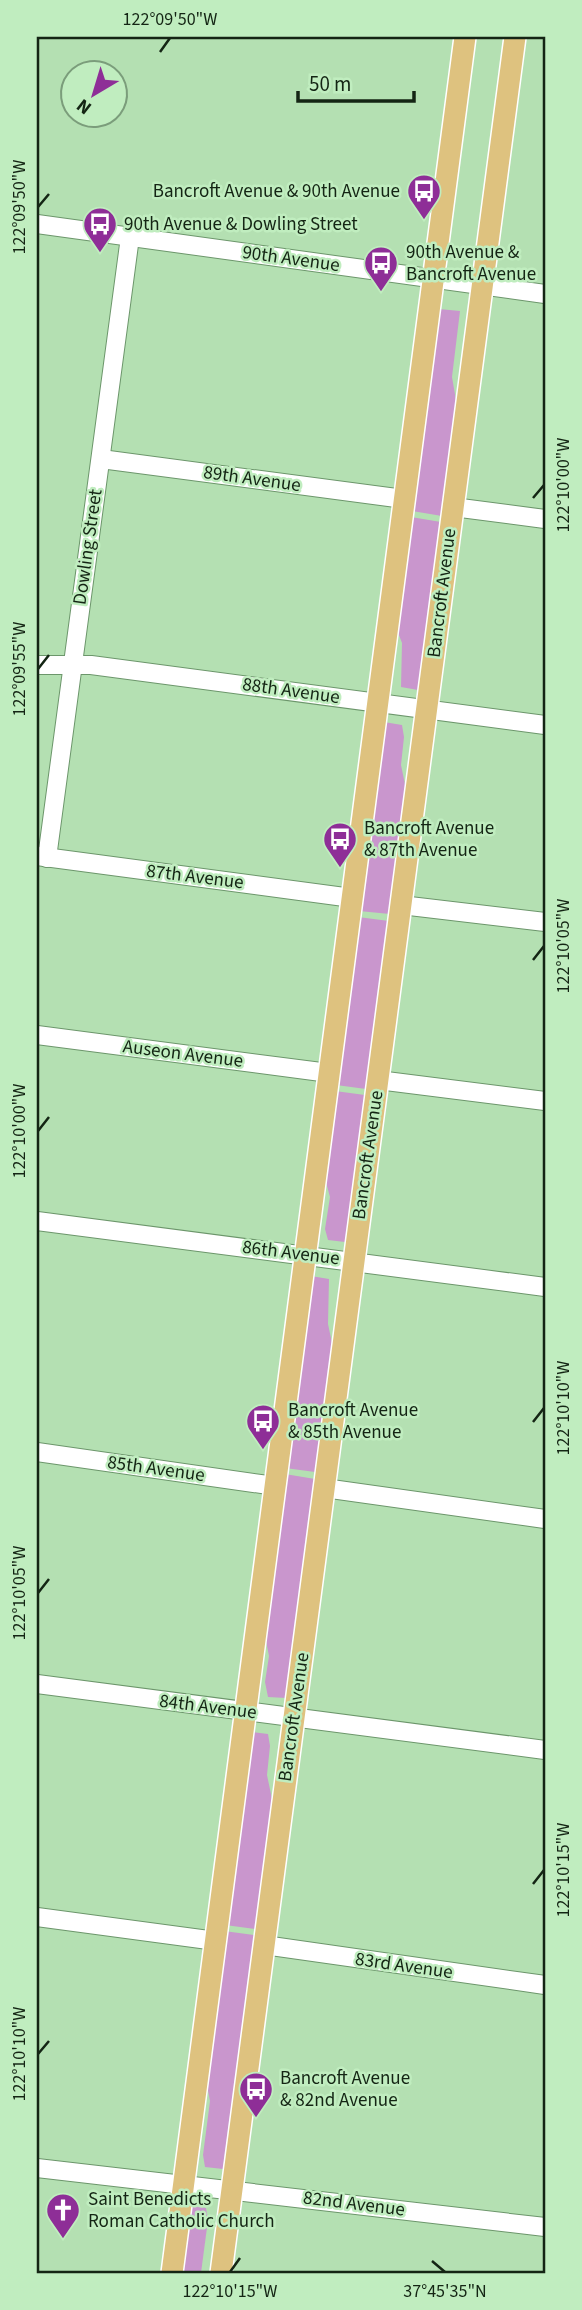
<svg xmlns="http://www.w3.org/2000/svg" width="582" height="2310" viewBox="0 0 582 2310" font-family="'Source Sans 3',sans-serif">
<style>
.green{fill:#c996cd}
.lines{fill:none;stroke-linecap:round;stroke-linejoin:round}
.minor-casing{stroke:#6c966b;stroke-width:20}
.major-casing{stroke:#fff;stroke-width:24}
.minor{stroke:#fff;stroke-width:18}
.major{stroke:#dec27f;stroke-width:21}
.ticks{fill:none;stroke:#142514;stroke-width:2.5}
.labels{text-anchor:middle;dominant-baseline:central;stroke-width:5;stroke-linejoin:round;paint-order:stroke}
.poi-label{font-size:19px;fill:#142514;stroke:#c0edbf;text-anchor:start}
.street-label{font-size:19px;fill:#142514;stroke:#c0edbf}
.neatline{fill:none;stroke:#142514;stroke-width:2.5}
.ticks-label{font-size:18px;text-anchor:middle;fill:#142514}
</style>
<rect width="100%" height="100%" fill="#b4e0b2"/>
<g class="green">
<path d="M439,309L460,311L452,377L457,406L442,516L412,511Z"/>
<path d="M411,517L441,522L418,690L401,687L402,643L397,630Z"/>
<path d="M384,722L402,725L404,737L401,765L406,789L390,914L359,911Z"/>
<path d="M358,917L389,921L366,1089L336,1085Z"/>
<path d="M335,1091L365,1095L345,1242L328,1240L325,1229L330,1197L324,1175Z"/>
<path d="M311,1276L329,1279L328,1324L332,1343L315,1472L285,1468Z"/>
<path d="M285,1474L315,1479L286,1698L268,1697L265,1682L269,1656L264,1631Z"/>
<path d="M251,1732L268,1734L270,1746L267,1775L272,1799L255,1929L225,1925Z"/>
<path d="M224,1931L254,1935L223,2169L205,2167L203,2155L210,2101L205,2075Z"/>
<path d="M188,2206L206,2208L208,2220L201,2273H180Z"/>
</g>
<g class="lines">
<g class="minor-casing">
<g id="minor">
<path d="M37,224L545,294"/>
<path d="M101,459L404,499"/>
<path d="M453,507L545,519"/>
<path d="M37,665H91L545,725"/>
<path d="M37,856L352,898"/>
<path d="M47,858L130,237"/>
<path d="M401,905L545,922"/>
<path d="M37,1035L329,1073"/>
<path d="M378,1080L545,1101"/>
<path d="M37,1221L545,1287"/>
<path d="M37,1452L275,1486"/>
<path d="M324,1488L545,1519"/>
<path d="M37,1684L545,1750"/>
<path d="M37,1917L216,1941"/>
<path d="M264,1945L545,1985"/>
<path d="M37,2168L545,2227"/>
</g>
</g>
<g class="major-casing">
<g id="major">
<path d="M172,2273L465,37"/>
<path d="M221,2273L515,37"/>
</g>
</g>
<use href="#minor" class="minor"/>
<use href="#major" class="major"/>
</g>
<path class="ticks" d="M160,52L170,38M38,207L49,194M533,498L544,485M38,669L49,655M533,960L544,946M38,1131L49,1117M533,1422L544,1408M38,1593L49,1579M533,1884L544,1870M38,2054L49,2041M432,2261L445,2272M230,2272L240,2258"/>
<defs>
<g id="bus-pin" transform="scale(1.75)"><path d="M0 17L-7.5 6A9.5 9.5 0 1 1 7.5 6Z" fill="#8e2e97" stroke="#c0edbf"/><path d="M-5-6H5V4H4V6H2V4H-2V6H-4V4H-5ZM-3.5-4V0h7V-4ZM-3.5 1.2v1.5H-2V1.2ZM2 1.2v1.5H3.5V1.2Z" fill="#fff"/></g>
<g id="church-pin" transform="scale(1.75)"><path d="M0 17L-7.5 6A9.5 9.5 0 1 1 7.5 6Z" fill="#8e2e97" stroke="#c0edbf"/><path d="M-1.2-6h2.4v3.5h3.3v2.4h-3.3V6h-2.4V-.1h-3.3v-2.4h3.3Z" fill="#fff"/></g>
</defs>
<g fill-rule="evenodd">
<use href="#bus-pin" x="424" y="191"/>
<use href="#bus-pin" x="100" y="224"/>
<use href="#bus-pin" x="381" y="263"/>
<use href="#bus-pin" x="340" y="839"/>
<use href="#bus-pin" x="263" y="1421"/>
<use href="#bus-pin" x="256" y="2089"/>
<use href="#church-pin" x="63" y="2210"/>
</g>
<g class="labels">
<g class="poi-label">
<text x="400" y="191" text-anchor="end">Bancroft Avenue &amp; 90th Avenue</text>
<text x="124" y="224">90th Avenue &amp; Dowling Street</text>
<text x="406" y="252">90th Avenue &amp;<tspan x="406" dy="22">Bancroft Avenue</tspan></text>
<text x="364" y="828">Bancroft Avenue<tspan x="364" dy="22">&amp; 87th Avenue</tspan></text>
<text x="288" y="1410">Bancroft Avenue<tspan x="288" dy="22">&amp; 85th Avenue</tspan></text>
<text x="280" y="2078">Bancroft Avenue<tspan x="280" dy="22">&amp; 82nd Avenue</tspan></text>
<text x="88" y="2199">Saint Benedicts<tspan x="88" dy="22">Roman Catholic Church</tspan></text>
</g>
<g class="street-label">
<text transform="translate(291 259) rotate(8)">90th Avenue</text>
<text transform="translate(252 479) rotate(8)">89th Avenue</text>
<text transform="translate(88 547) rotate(-82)">Dowling Street</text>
<text transform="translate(442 593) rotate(-83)">Bancroft Avenue</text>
<text transform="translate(291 691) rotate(8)">88th Avenue</text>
<text transform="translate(195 877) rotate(7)">87th Avenue</text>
<text transform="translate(183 1054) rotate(7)">Auseon Avenue</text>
<text transform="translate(368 1155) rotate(-82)">Bancroft Avenue</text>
<text transform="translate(291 1253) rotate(7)">86th Avenue</text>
<text transform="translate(156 1469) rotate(8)">85th Avenue</text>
<text transform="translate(208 1707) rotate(7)">84th Avenue</text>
<text transform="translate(294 1717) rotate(-82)">Bancroft Avenue</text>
<text transform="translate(404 1966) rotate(8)">83rd Avenue</text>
<text transform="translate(354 2204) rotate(7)">82nd Avenue</text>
</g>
</g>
<rect width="582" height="2310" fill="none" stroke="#c0edbf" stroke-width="77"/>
<g transform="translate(94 94) rotate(218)"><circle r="33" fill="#c0edbf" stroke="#7b9d7b" stroke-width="2"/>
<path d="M0-5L12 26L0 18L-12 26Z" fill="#8e2e97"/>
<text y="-10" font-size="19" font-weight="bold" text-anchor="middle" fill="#142514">N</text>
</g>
<path d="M298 91v10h116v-10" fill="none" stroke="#142514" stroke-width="3.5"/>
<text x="309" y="91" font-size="21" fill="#142514" stroke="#c0edbf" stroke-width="5" paint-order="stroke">50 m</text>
<rect x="38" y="38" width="506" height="2234" class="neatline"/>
<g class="ticks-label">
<text x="170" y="25">122°09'50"W</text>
<text transform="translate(19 207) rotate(-90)" y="6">122°09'50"W</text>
<text transform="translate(563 485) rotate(-90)" y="6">122°10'00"W</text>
<text transform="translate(19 669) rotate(-90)" y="6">122°09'55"W</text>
<text transform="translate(563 946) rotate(-90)" y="6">122°10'05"W</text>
<text transform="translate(19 1131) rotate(-90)" y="6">122°10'00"W</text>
<text transform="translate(563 1408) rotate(-90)" y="6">122°10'10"W</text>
<text transform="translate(19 1593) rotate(-90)" y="6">122°10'05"W</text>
<text transform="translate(563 1870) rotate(-90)" y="6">122°10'15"W</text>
<text transform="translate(19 2054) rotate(-90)" y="6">122°10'10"W</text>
<text x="230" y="2297">122°10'15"W</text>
<text x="445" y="2297">37°45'35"N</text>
</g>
</svg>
